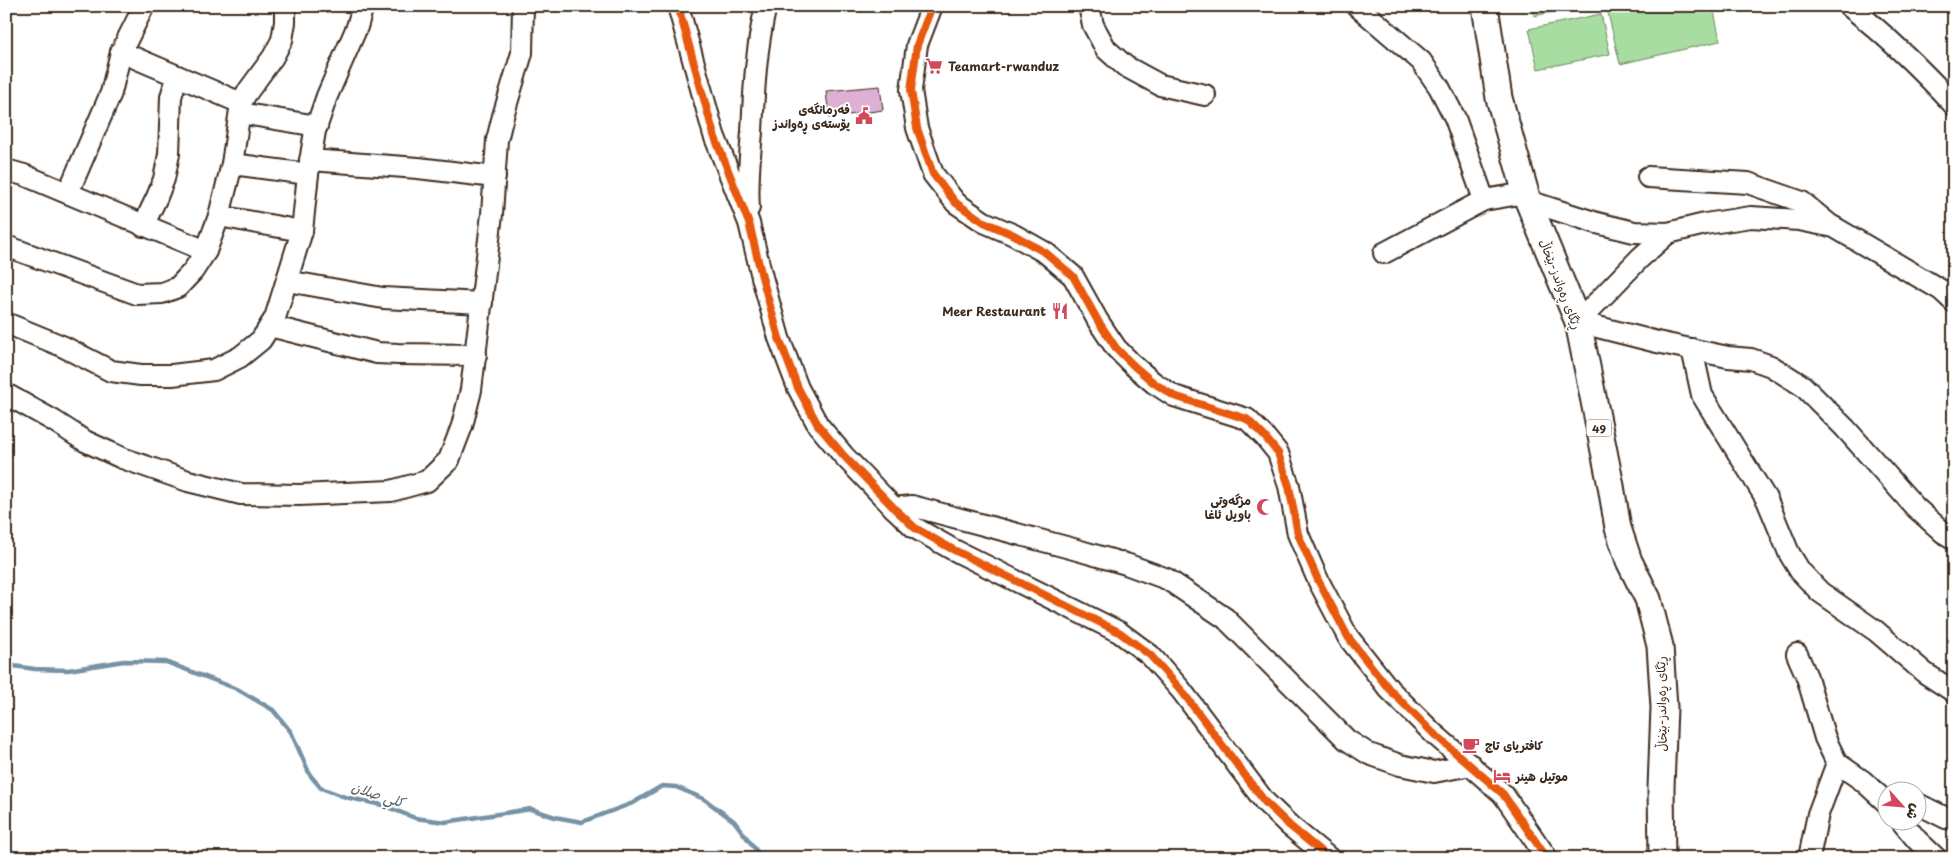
<svg xmlns="http://www.w3.org/2000/svg" width="1960" height="864" viewBox="0 0 1960 864" font-family="'Playpen Sans','Playpen Sans Arabic',sans-serif">
<style>
.green{fill:#a7dda0;stroke:#71845f}
.lines{fill:none;stroke-linecap:round;stroke-linejoin:round}
.stream{stroke:#7692a4;stroke-width:4.5}
.building{fill:#deb1d4;stroke:#3b2a1e}
.minor-casing{stroke:#3b2a1e;stroke-width:24}
.major-casing{stroke:#3b2a1e;stroke-width:29}
.minor{stroke:#fff;stroke-width:20}
.major{stroke:#fff;stroke-width:25}
.cycleway-casing{stroke:#fff;stroke-width:11}
.cycleway{stroke:#e8590c;stroke-width:8}
.labels{text-anchor:middle;dominant-baseline:central;stroke-width:4;stroke-linejoin:round;paint-order:stroke}
.shield{fill:#fff;stroke:#766a62;stroke-width:1}
.shield-label{font-size:11px;font-weight:bold;fill:#3b2a1e}
.poi-label{font-size:12px;font-weight:bold;fill:#3b2a1e;stroke:#fff;text-anchor:start}
.street-label{font-size:12px;fill:#3b2a1e;stroke:#fff}
.water-label{font-size:14px;font-style:italic;fill:#585e61;stroke:#fff}
</style>
<rect width="100%" height="100%" fill="#fff"/>
<filter id="ink" filterUnits="userSpaceOnUse"><feTurbulence type="fractalNoise" baseFrequency=".02" numOctaves="2"/><feDisplacementMap in="SourceGraphic" scale="10" xChannelSelector="R" yChannelSelector="G"/><feConvolveMatrix kernelMatrix="1 2 1 2 8 2 1 2 1" color-interpolation-filters="sRGB"/></filter>
<g filter="url(#ink)">
<g class="green">
<path d="M1532,6H1581L1534,16Z"/>
<path d="M1639,6H1713L1720,41L1620,64L1608,13Z"/>
<path d="M1601,14L1610,54L1538,69L1529,29Z"/>
</g>
<g class="lines">
<path class="stream" d="M6,665L35,669L68,670L124,661L166,662L237,689L273,710L291,732L310,775L321,788L345,797L382,805L415,818L445,822L531,809L555,817L582,822L633,803L662,786L676,787L704,799L734,821L756,850L760,858"/>
</g>
<path class="building" d="M880,86L883,110L829,118L826,91Z"/>
<g class="lines">
<g class="minor-casing">
<g id="minor">
<path d="M678,6L714,135L749,223L762,277L779,338L798,388L818,425L844,456L894,508L915,528L952,549L1119,632L1150,655L1181,690L1265,802L1290,826L1329,858"/>
<path d="M932,6L917,45L911,90L917,128L933,174L956,203L984,222L1014,235L1046,253L1073,276L1098,321L1116,348L1134,366L1154,383L1174,396L1247,419L1265,437L1278,453L1289,486L1298,534L1318,580L1348,637L1389,689L1433,733L1503,794L1547,858"/>
<path d="M1089,6L1093,25L1106,49L1125,66L1160,85L1205,95"/>
<path d="M1357,6L1421,61L1439,87L1455,118L1484,200"/>
<path d="M1849,6C1887,36 1921,69 1954,105"/>
<path d="M121,52L241,103"/>
<path d="M240,113L317,126"/>
<path d="M310,160L418,168L495,177"/>
<path d="M232,164L308,174"/>
<path d="M6,170L24,175L206,251"/>
<path d="M1648,177L1748,183L1802,202L1830,225"/>
<path d="M68,193L111,93L121,52L144,6"/>
<path d="M1528,201L1597,223L1634,232L1668,233L1705,224L1751,217L1799,220L1834,227L1941,290L1954,302"/>
<path d="M749,208C747,182 750,157 752,132C754,89 756,48 766,6"/>
<path d="M219,216L302,231"/>
<path d="M143,226L157,197L164,179L169,154L171,97L177,76"/>
<path d="M1668,233L1640,258L1578,322L1657,342L1728,357L1751,359L1771,366L1803,386L1845,428L1915,507L1944,533L1954,539"/>
<path d="M6,246L137,294L162,293L178,287L193,271L206,251L219,216L232,164L241,103L246,94L273,57L282,40L285,22V6"/>
<path d="M1384,253L1484,200L1526,193"/>
<path d="M287,281L383,298L482,303"/>
<path d="M6,323L62,346L111,371L141,375H172L214,370L240,357L261,340L275,318L302,231L308,174L315,131L327,96L357,27L363,6"/>
<path d="M270,326L377,353L398,354L476,355"/>
<path d="M1692,349L1702,395L1767,500L1789,553L1800,571L1820,592L1876,631L1925,673L1954,692"/>
<path d="M6,394L54,421L85,441L122,458L188,481L241,494L299,495L391,491L427,481L449,460L462,426L471,390L492,214L497,140L503,116L522,53L523,6"/>
<path d="M894,508L912,506L1070,548L1126,564L1167,579L1225,618L1347,740L1369,754L1400,765L1434,772L1471,765"/>
<path d="M1797,654L1807,677L1825,738L1837,763L1863,781L1888,804"/>
<path d="M1918,804L1946,818L1954,819"/>
<path d="M1902,822L1917,840L1936,858"/>
<path d="M1809,858L1818,814L1837,763"/>
</g>
</g>
<g class="major-casing">
<path id="major" d="M1485,6L1499,98L1528,201L1578,322L1611,486L1618,528L1629,561L1648,599L1660,646L1664,707L1661,788L1662,858"/>
</g>
<use href="#minor" class="minor"/>
<use href="#major" class="major"/>
<g class="cycleway-casing">
<g id="cycleway">
<path d="M678,6L714,135L749,223L762,277L779,338L798,388L818,425L844,456L894,508L915,528L952,549L1119,632L1150,655L1181,690L1265,802L1290,826L1329,858"/>
<path d="M932,6L917,45L911,90L917,128L933,174L956,203L984,222L1014,235L1046,253L1073,276L1098,321L1116,348L1134,366L1154,383L1174,396L1247,419L1265,437L1278,453L1289,486L1298,534L1318,580L1348,637L1389,689L1433,733L1503,794L1547,858"/>
</g>
</g>
<use href="#cycleway" class="cycleway"/>
</g>
</g>
<defs>
<g id="supermarket-bare" transform="scale(1.35)"><path d="M-6-5.5h2.5l.6 2H6L4.5 2H-2.5L-4.4-4H-6ZM-1.5 3.2a1.3 1.3 0 1 0 .1 0ZM3 3.2a1.3 1.3 0 1 0 .1 0Z" fill="#d1495b" stroke="#fff" stroke-width="2.5" paint-order="stroke"/></g>
<g id="civic-bare" transform="scale(1.35)"><path d="M-.6-6.5H3V-4.5H.6V-3L4-1V1h2V6H-6V1h2V-1L-.6-3ZM-1.2 2.5V6h2.4V2.5Z" fill="#d1495b" stroke="#fff" stroke-width="2.5" paint-order="stroke"/></g>
<g id="restaurant-bare" transform="scale(1.35)"><path d="M-5-6h1v4h1v-4h1v4h1v-4h1v5L-1.5 .5V6h-2V.5L-5-1ZM5-6V6H3V1.5H1.5Q1.5-4 5-6Z" fill="#d1495b" stroke="#fff" stroke-width="2.5" paint-order="stroke"/></g>
<g id="mosque-bare" transform="scale(1.35)"><path d="M3.5-4.9A6 6 0 1 0 3.5 4.9A5 5 0 1 1 3.5-4.9Z" fill="#d1495b" stroke="#fff" stroke-width="2.5" paint-order="stroke"/></g>
<g id="cafe-bare" transform="scale(1.35)"><path d="M-5.5-4.5H6V0H3Q3 3.5 0 3.5H-2.5Q-5.5 3.5-5.5 0ZM3-3.2v2h1.7v-2ZM-6 4.5H4V6H-6Z" fill="#d1495b" stroke="#fff" stroke-width="2.5" paint-order="stroke"/></g>
<g id="hotel-bare" transform="scale(1.35)"><path d="M-6-4.5h1.5V1H6V5H4.5V3h-9V5H-6ZM-4 0a1.8 1.8 0 1 1 3.6 0ZM.5 0V-2.5h3Q6-2.5 6 0Z" fill="#d1495b" stroke="#fff" stroke-width="2.5" paint-order="stroke"/></g>
</defs>
<g fill-rule="evenodd">
<use href="#supermarket-bare" x="934" y="66"/>
<use href="#civic-bare" x="864" y="116"/>
<use href="#restaurant-bare" x="1060" y="311"/>
<use href="#mosque-bare" x="1265" y="507"/>
<use href="#cafe-bare" x="1471" y="745"/>
<use href="#hotel-bare" x="1502" y="776"/>
</g>
<g class="labels">
<rect class="shield" x="1586.5" y="419.5" width="25" height="17" rx="4"/>
<g class="shield-label">
<text x="1599" y="428">49</text>
</g>
<g class="poi-label">
<text x="948" y="66">Teamart-rwanduz</text>
<text x="850" y="109" text-anchor="end">فەرمانگەی<tspan x="850" dy="14">پۆستەی ڕەواندز</tspan></text>
<text x="1046" y="311" text-anchor="end">Meer Restaurant</text>
<text x="1251" y="500" text-anchor="end">مزگەوتی<tspan x="1251" dy="14">باویل ئاغا</tspan></text>
<text x="1485" y="745">کافتریای تاج</text>
<text x="1516" y="776">موتيل هينر</text>
</g>
<g class="street-label">
<text transform="translate(1561 284) rotate(69)">ڕێگای ڕەواندز-بێخاڵ</text>
<text transform="translate(1661 704) rotate(-91)">ڕێگای ڕەواندز-بێخاڵ</text>
</g>
<g class="water-label">
<text transform="translate(378 794) rotate(18)">كلي صلان</text>
</g>
</g>
<rect width="1960" height="864" fill="none" stroke="#fff" stroke-width="25"/>
<rect x="12" y="12" width="1935" height="839" fill="none" stroke="#3b2a1e" stroke-width="2" filter="url(#ink)"/>
<g transform="translate(1902 806) rotate(117)"><circle r="24" fill="#ffffff" stroke="#b1aaa5"/>
<path d="M0-4L9 19L0 12L-9 19Z" fill="#d1495b"/>
<text y="-8" font-size="14" font-weight="bold" text-anchor="middle" fill="#3b2a1e">ش</text>
</g>
</svg>
